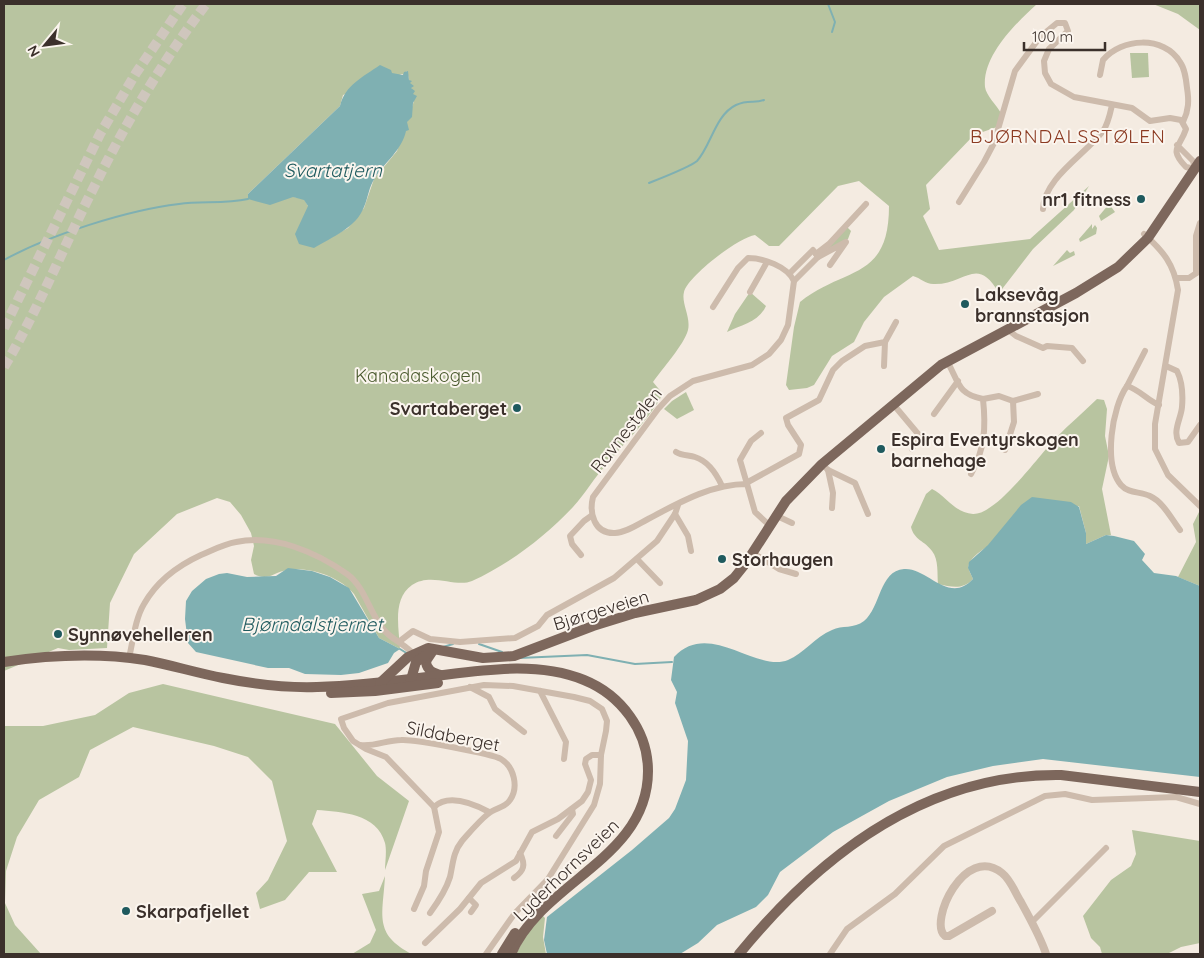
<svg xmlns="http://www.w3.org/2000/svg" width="1204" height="958" viewBox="0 0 1204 958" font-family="Quicksand,sans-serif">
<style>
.green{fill:#b8c4a0;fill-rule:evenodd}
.water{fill:#7fb0b2}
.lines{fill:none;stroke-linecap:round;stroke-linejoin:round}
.stream{stroke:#7fb0b2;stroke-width:2}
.primary-tunnel{stroke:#cfc6bd;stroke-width:10;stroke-dasharray:10 5;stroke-linecap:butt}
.minor{stroke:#cdbbac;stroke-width:6}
.tertiary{stroke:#cdbbac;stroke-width:8}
.primary{stroke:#7d675c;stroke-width:10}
.poi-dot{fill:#1f5a5e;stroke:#fbf5ee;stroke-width:2}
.labels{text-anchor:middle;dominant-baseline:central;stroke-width:4;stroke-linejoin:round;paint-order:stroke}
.poi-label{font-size:18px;font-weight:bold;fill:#3b302b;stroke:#fbf5ee;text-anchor:start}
.park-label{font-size:18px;fill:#4a5a2e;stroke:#fbf5ee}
.street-label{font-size:18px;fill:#3b302b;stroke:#fbf5ee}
.neighbourhood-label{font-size:19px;letter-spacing:1px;fill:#8c3b22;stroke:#fbf5ee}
.water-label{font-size:19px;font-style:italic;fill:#1f5a5e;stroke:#fbf5ee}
</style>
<rect width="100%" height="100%" fill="#f4ebe1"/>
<g class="green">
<path d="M4,4H1037C1016,23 982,56 985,87C986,95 997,106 1001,113L997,127L974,135L926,185L930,209L923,216L939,250L1030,239L1089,186L1074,210L1033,249L999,293C977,255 966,284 935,284C926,285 921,278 913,276L884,297L864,322L854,342L832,356L814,385L807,388L789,390L786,385L794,327L800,302C845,266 889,281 889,206L859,181L838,186L779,246H769L755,235C739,237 688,276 684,292C681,303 691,317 688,330C684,345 662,369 653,382L663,394C648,421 626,441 606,465C594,478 585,494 573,507C545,537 509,564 472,581C456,588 431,572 412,585C392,599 399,628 400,649L379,638L354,594C339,576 306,565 283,571C272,574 267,581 254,574L251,560L254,546L251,533L241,515L230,502L217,498L177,514L134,554L110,603L107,648L69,650L58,648L4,671ZM407,71L414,101L397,151L374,179L364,208L348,228L314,247L308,206L304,199L294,197L248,194L340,106L343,95L402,74L404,75Z"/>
<path d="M1153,4H1200V30L1178,14Z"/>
<path d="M1130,53H1148L1149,77L1132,78Z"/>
<path d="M1109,204L1115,212L1101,221L1099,216Z"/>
<path d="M1092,224V229L1095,225L1097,228L1096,234L1080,242L1079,239Z"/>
<path d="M847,227L851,231L848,239L824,253Z"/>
<path d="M1067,250L1070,253L1074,251L1075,255L1053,266Z"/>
<path d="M750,292L766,306C759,322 741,325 727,332L735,314Z"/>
<path d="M686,392L694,410L677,419L664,409L672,401Z"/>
<path d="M1097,399L1104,400L1107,409L1105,436L1109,456L1102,489L1111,535H1106L1086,544V533L1079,506C1055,516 978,542 969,564C967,569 971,574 973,579C963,590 952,587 938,584C937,574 939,560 932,551C925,541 914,540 911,527L926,494L932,489C946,496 955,513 973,514C997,515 1039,455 1056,438C1069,424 1084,412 1097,399Z"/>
<path d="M1200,510V586L1178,577L1196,542L1193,524Z"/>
<path d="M163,684L335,724L377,776L409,801L385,870C385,862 387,851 385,843C377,813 341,812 317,810L312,824L337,872H309L285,900L260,909L256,893L268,880L287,841L272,781L248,757L214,746L133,727L90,750L79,777L39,800L17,837L6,871L5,903L15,925L41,954H4V726H43L95,715L129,693Z"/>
<path d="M1132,830L1200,841V943L1181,947L1167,954H1102L1100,947L1091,938L1083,916L1111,880L1131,866L1136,854Z"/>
<path d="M385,876C383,915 373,934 412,954H352L370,943L376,930L362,894L379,891Z"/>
<path d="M542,915L545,918L543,937L546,954H516L527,933Z"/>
</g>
<g class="water">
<path d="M380,65L391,70L392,73L403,75L404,72L408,71L409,80L412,81L410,83L414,86L411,88L415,91L413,94L417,96L413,103L412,117L407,122L409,130L406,131C402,150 385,162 375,178C369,186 368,198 364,207C356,228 332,237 314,248L299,244L295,234L308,206L304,200L293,197L270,205L248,199V194L340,106C345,85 363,77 380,65Z"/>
<path d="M1032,497L1071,502L1079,507L1086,533V544L1106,535L1114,536L1134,541L1145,554L1142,560L1154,573L1176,576L1200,586V777L1043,759L993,766L947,777L889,801L833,832L780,872L768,895L756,907L717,925L698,943L680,954H547L544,940L547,917L632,850L669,818L675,809L686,780L688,741L675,703L677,692L671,680L674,657C709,619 756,673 788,660C803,654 815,637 832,630C842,625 854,629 864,621C881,607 879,571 904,569C927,567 949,605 973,579L968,568L969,562L988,545L1021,505Z"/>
<path d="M288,568L312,571L330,577L349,588L379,638L400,649L394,653L388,663L359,673L341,675L305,674L289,668H268L196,652L188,643L185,619L186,601L192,591L206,579L219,574L227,573L247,577L276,576Z"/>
</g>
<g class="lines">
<g class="stream">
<path d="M828,4L835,22L832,32"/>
<path d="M649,183C659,179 690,167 697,161C711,146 715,115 736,105C749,99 754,104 764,100"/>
<path d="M4,260C49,235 128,210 179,204C202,201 225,204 248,199"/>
<path d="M479,644L502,652"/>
<path d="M443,647L453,644"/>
<path d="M400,649L408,654"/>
<path d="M519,658L587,655L635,664L672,662"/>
</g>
<g class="primary-tunnel">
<path d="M4,328L100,134L136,73L183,4"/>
<path d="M4,367C38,310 63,248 93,189C125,124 162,62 206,4"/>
</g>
<g class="minor">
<path d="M1100,75L1103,60C1121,38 1164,35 1180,62C1185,69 1186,79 1187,88C1189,100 1189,110 1183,122"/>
<path d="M959,202L984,162L994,143L1015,71L1040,37L1057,23H1065L1068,31L1049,49L1044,61L1045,73L1051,84L1074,97L1132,108L1150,121L1170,118L1181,120L1186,129C1180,148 1168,148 1186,167L1195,169L1193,161L1177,145"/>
<path d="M1043,209C1044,178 1086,154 1103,131C1108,124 1110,114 1112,105"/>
<path d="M1144,234C1163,251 1174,264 1178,290L1155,424V449L1168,475L1200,506"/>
<path d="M816,254L818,257L846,242L830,265"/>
<path d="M790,273L813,250L816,254L829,244L866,204"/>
<path d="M1196,273V236L1200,223"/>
<path d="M1176,278H1189L1198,272"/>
<path d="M794,281L818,257"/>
<path d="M750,292L767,262"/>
<path d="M713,307L738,268L748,258C763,258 787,266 794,281L788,325L781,340L769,354L752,365L693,381L670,396L658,409L593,497C589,513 594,534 615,533C626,533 640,523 650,518C680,502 712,484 747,484L755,512L769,525"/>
<path d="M1007,329L1016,336L1043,348L1047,346L1072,348L1083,361"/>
<path d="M947,361C959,382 957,394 983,399C986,427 985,449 971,474"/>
<path d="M884,366L885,342"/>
<path d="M1166,366L1177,371C1182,381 1183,395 1182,407C1181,419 1172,431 1179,443L1188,442L1200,425"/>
<path d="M1127,386L1145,351"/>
<path d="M983,399L999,396L1013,401L1038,394"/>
<path d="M893,404L919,435L912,449"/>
<path d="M1159,405C1147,400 1140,390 1127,386C1112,407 1103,464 1121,485C1129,494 1140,491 1150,496C1163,502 1171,518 1180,530"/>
<path d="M934,414L958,381"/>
<path d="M919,435L926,440"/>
<path d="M1005,450L1014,422L1013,401"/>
<path d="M676,452C682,456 689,455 695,457C708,461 717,475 722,486"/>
<path d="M822,464L828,470L855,483L868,514"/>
<path d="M828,470L833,493L832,508"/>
<path d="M748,482L799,454L801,445L788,425L786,418L819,400L833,370L842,361L865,346L885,342L896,322"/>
<path d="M747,484L740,460L751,441L761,433"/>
<path d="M675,514L688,536L691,551"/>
<path d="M775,515L792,523"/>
<path d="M753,553L779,569L796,574"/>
<path d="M581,555L572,544L570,536L584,521L591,516"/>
<path d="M637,559L660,583"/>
<path d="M400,641L413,631L430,639L460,642L515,638L538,626L547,615L614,578L657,541L675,514L678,505"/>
<path d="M129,658C133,641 135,619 144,604C157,581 177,566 201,555C213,550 224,544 236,542C274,534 316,552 347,574C366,588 369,613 384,630C393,641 406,644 416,657"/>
<path d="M470,687L489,697L495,709L524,732"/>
<path d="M540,691L566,742L564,759"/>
<path d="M360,745C374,747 387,740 401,740C414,739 493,754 501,759C514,767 519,787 510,800C505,808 495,808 488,814C479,821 470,832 462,841C453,852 453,864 450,877C446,890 438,902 430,913"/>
<path d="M434,807C449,793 474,804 489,812"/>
<path d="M556,836L573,814L572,809"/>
<path d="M514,878C524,871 526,865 520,853"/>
<path d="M469,898L476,905L471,912"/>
<path d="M414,909L424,886L426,871L439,832L434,807L386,757L366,749L353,741L344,728L341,719L388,703L484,685L513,686L574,697L590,701L602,709L607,721L606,731L601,755L600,784L594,805L548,879L515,913L486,954"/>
<path d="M1032,922L1106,848"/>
<path d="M425,943L460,909L481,883L516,861L532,832L558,819L582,801L588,792L591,780L585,764L586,759L592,755H601"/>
<path d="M830,954L847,929L895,894L944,846L1045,796L1065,794L1092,800L1176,797L1200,804"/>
</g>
<path class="tertiary" d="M992,911L949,936H945C928,922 965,843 1002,873C1011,880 1015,893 1021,902C1030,919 1040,936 1046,954"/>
<g class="primary">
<path d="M432,652L426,661C426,670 433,673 441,675"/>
<path d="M4,662C50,655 99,653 145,660C171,665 197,673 223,678C253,684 287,688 317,687C357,686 396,681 435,676C484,670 537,661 584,680C621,695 648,731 648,771C648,859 542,881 511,954"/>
<path d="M380,683L408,657L428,648L483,658L514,656L593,626L635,613L696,600L720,589L734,578L746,563L786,501L822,464L941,365L1076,293L1118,267L1148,238L1200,161"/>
<path d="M410,683L416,662L431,652"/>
<path d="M331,693L375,691L438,683"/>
<path d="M502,954L515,933"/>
<path d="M739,954C820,855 927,773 1061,775L1200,792"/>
</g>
</g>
<g class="poi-dot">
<circle cx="1141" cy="199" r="5"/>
<circle cx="965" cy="304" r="5"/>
<circle cx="517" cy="408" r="5"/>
<circle cx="881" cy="449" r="5"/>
<circle cx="722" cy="559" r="5"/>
<circle cx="58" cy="634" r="5"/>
<circle cx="126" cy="911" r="5"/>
</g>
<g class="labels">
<g class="poi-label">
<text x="1131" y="199" text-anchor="end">nr1 fitness</text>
<text x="975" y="294">Laksevåg<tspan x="975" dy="21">brannstasjon</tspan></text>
<text x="507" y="408" text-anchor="end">Svartaberget</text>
<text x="891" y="439">Espira Eventyrskogen<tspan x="891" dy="21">barnehage</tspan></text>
<text x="732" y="559">Storhaugen</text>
<text x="68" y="634">Synnøvehelleren</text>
<text x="136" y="911">Skarpafjellet</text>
</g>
<g class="park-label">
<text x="418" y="375">Kanadaskogen</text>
</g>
<g class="street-label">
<text transform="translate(626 430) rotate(-52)">Ravnestølen</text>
<text transform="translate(601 610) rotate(-17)">Bjørgeveien</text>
<text transform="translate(453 736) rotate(11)">Sildaberget</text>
<text transform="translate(566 870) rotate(-44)">Lyderhornsveien</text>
</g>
<g class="neighbourhood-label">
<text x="1068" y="136">BJØRNDALSSTØLEN</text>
</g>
<g class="water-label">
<text x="333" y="170">Svartatjern</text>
<text x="312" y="624">Bjørndalstjernet</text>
</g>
</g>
<rect width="1204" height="958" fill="none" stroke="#3b302b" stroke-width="10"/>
<g transform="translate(45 45) rotate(241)" stroke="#fbf5ee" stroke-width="4" paint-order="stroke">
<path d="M0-4L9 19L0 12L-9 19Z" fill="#3b302b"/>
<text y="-8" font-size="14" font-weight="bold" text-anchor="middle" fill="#3b302b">N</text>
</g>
<path d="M1024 42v8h81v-8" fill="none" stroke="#3b302b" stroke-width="2.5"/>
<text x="1032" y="42" font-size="15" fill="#3b302b" stroke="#fbf5ee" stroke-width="4" paint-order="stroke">100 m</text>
</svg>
